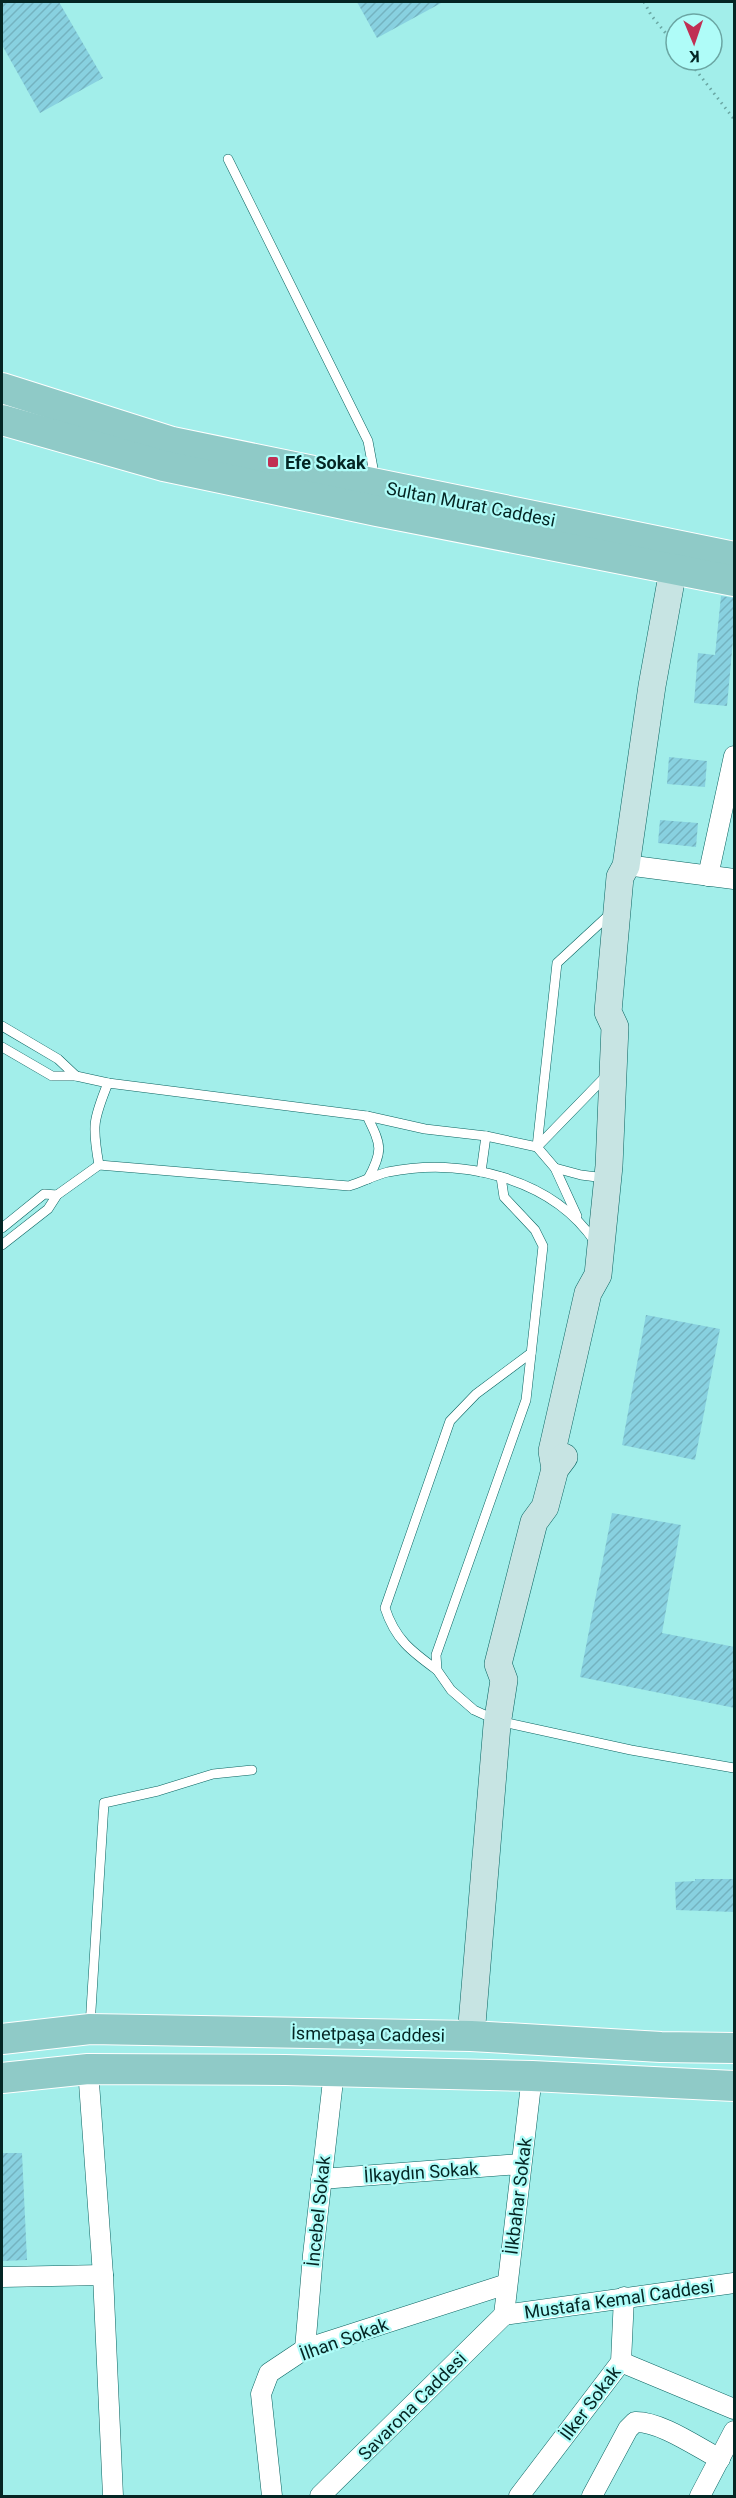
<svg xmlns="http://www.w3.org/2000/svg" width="736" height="2498" viewBox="0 0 736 2498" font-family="Roboto,sans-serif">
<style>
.building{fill:url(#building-hatch)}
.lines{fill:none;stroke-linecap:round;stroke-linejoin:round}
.lane-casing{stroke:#096360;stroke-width:10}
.street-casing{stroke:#096360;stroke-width:21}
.secondary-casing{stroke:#096360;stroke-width:28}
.primary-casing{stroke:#fff;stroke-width:32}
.path{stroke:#6aa7a3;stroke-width:3;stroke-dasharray:1.5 4.5;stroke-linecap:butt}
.lane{stroke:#fff;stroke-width:9}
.street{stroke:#fff;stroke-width:20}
.secondary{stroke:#c7e4e3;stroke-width:27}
.primary{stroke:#8fcac7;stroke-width:30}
.poi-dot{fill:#c03054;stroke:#affcf8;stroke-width:2}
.labels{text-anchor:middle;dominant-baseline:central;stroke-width:4.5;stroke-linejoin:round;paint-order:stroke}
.poi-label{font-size:18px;font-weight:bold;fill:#042523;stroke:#affcf8;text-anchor:start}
.street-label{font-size:18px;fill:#042523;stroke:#affcf8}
</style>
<defs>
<pattern id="building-hatch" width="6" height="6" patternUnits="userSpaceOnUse" patternTransform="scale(1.5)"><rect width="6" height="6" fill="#88d1e0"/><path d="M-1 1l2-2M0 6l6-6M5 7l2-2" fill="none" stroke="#74b3c0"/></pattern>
</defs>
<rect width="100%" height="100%" fill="#a2eeea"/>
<g class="building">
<path d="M2,2H59L103,78L40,113L2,45Z"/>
<path d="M357,2H443L377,38Z"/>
<path d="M721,596L735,598V640H733L727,706L694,703L698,653L715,655Z"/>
<path d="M669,757L707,761L705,787L667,784Z"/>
<path d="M660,820L698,823L696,847L658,843Z"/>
<path d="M646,1315L720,1329L695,1460L622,1445Z"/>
<path d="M612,1513L681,1525L662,1633L735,1647V1708L580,1677Z"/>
<path d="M695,1879H735V1912L676,1910L675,1882L695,1881Z"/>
<path d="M2,2153H22L27,2260L2,2261Z"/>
</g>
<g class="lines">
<g class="lane-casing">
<g id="lane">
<path d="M228,159L368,441L375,479"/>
<path d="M2,1026L58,1059L76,1076"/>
<path d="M2,1047L52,1076H76L108,1083C93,1120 92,1126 99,1165"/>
<path d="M108,1083L367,1116C381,1145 384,1150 368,1179"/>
<path d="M367,1116L425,1129L486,1136"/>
<path d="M555,1168L581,1175L605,1178"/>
<path d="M481,1172L486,1136L537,1147L606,1076"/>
<path d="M501,1177L504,1197L535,1230L543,1246L526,1400L436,1655L437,1670L451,1690L474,1710L498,1721L631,1750L734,1768"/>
<path d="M577,1216L555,1168L537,1147L557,963L610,914"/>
<path d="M2,1228L44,1194L57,1195"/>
<path d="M2,1245L48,1209L57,1195L99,1165L349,1186C362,1182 375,1175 388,1172C462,1157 552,1178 595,1242"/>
<path d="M437,1670C411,1651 395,1639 385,1608L450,1421L476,1394L531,1353"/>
<path d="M90,2026L104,1803L158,1791L213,1774L252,1770"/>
</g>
</g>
<g class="street-casing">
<g id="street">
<path d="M626,865L734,879"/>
<path d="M708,876L734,756"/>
<path d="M88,2069L103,2275L113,2496"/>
<path d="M321,2179L521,2164"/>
<path d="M2,2277L103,2275"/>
<path d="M504,2315L532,2076"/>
<path d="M504,2315L734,2283"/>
<path d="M305,2349L313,2255L334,2072"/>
<path d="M621,2362L734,2409"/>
<path d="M272,2496L261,2394L269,2373L305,2349L507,2284"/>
<path d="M320,2496L504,2315"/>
<path d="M519,2496L621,2362L624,2297"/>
<path d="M592,2496L628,2429L635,2422C660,2421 697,2447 720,2459"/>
<path d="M700,2496L734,2431"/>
</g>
</g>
<g class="secondary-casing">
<g id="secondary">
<path d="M555,1469L552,1451L588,1293L598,1275L609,1166L615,1027L608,1012L620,877L626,866L652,686L673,570"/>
<path d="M471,2036L497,1725L504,1680L498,1664L534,1522L545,1507L555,1469L564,1457"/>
</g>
</g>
<g class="primary-casing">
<g id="primary">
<path d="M2,388L172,442L734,557"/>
<path d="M2,420L164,466L377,511L734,581"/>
<path d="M2,2039L90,2029L471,2036L661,2047L734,2048"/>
<path d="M2,2078L88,2069L285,2070L532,2076L734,2086"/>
</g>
</g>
<g class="path">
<path d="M644,2L651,15L676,46"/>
<path d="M688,60L734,119"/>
</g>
<use href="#lane" class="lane"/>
<use href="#street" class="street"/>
<use href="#secondary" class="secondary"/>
<use href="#primary" class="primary"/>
</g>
<rect class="poi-dot" x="267" y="456" width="12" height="12" rx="3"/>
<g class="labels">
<g class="poi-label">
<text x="285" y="462">Efe Sokak</text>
</g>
<g class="street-label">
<text transform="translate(471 504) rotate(11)">Sultan Murat Caddesi</text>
<text transform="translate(368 2034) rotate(1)">İsmetpaşa Caddesi</text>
<text transform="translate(421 2172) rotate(-4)">İlkaydın Sokak</text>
<text transform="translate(518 2196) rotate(-83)">İlkbahar Sokak</text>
<text transform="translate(318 2211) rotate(-84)">İncebel Sokak</text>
<text transform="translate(619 2299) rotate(-8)">Mustafa Kemal Caddesi</text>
<text transform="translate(344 2339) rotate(-20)">İlhan Sokak</text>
<text transform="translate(590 2403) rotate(-53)">İlker Sokak</text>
<text transform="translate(412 2406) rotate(-45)">Savarona Caddesi</text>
</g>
</g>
<rect width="736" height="2498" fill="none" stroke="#042523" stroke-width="6"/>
<g transform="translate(694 42) rotate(178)"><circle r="28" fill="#affcf8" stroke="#6ba6a3" stroke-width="1.5"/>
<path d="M0-4.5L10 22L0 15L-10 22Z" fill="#c03054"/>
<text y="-9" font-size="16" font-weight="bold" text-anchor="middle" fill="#042523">K</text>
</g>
</svg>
